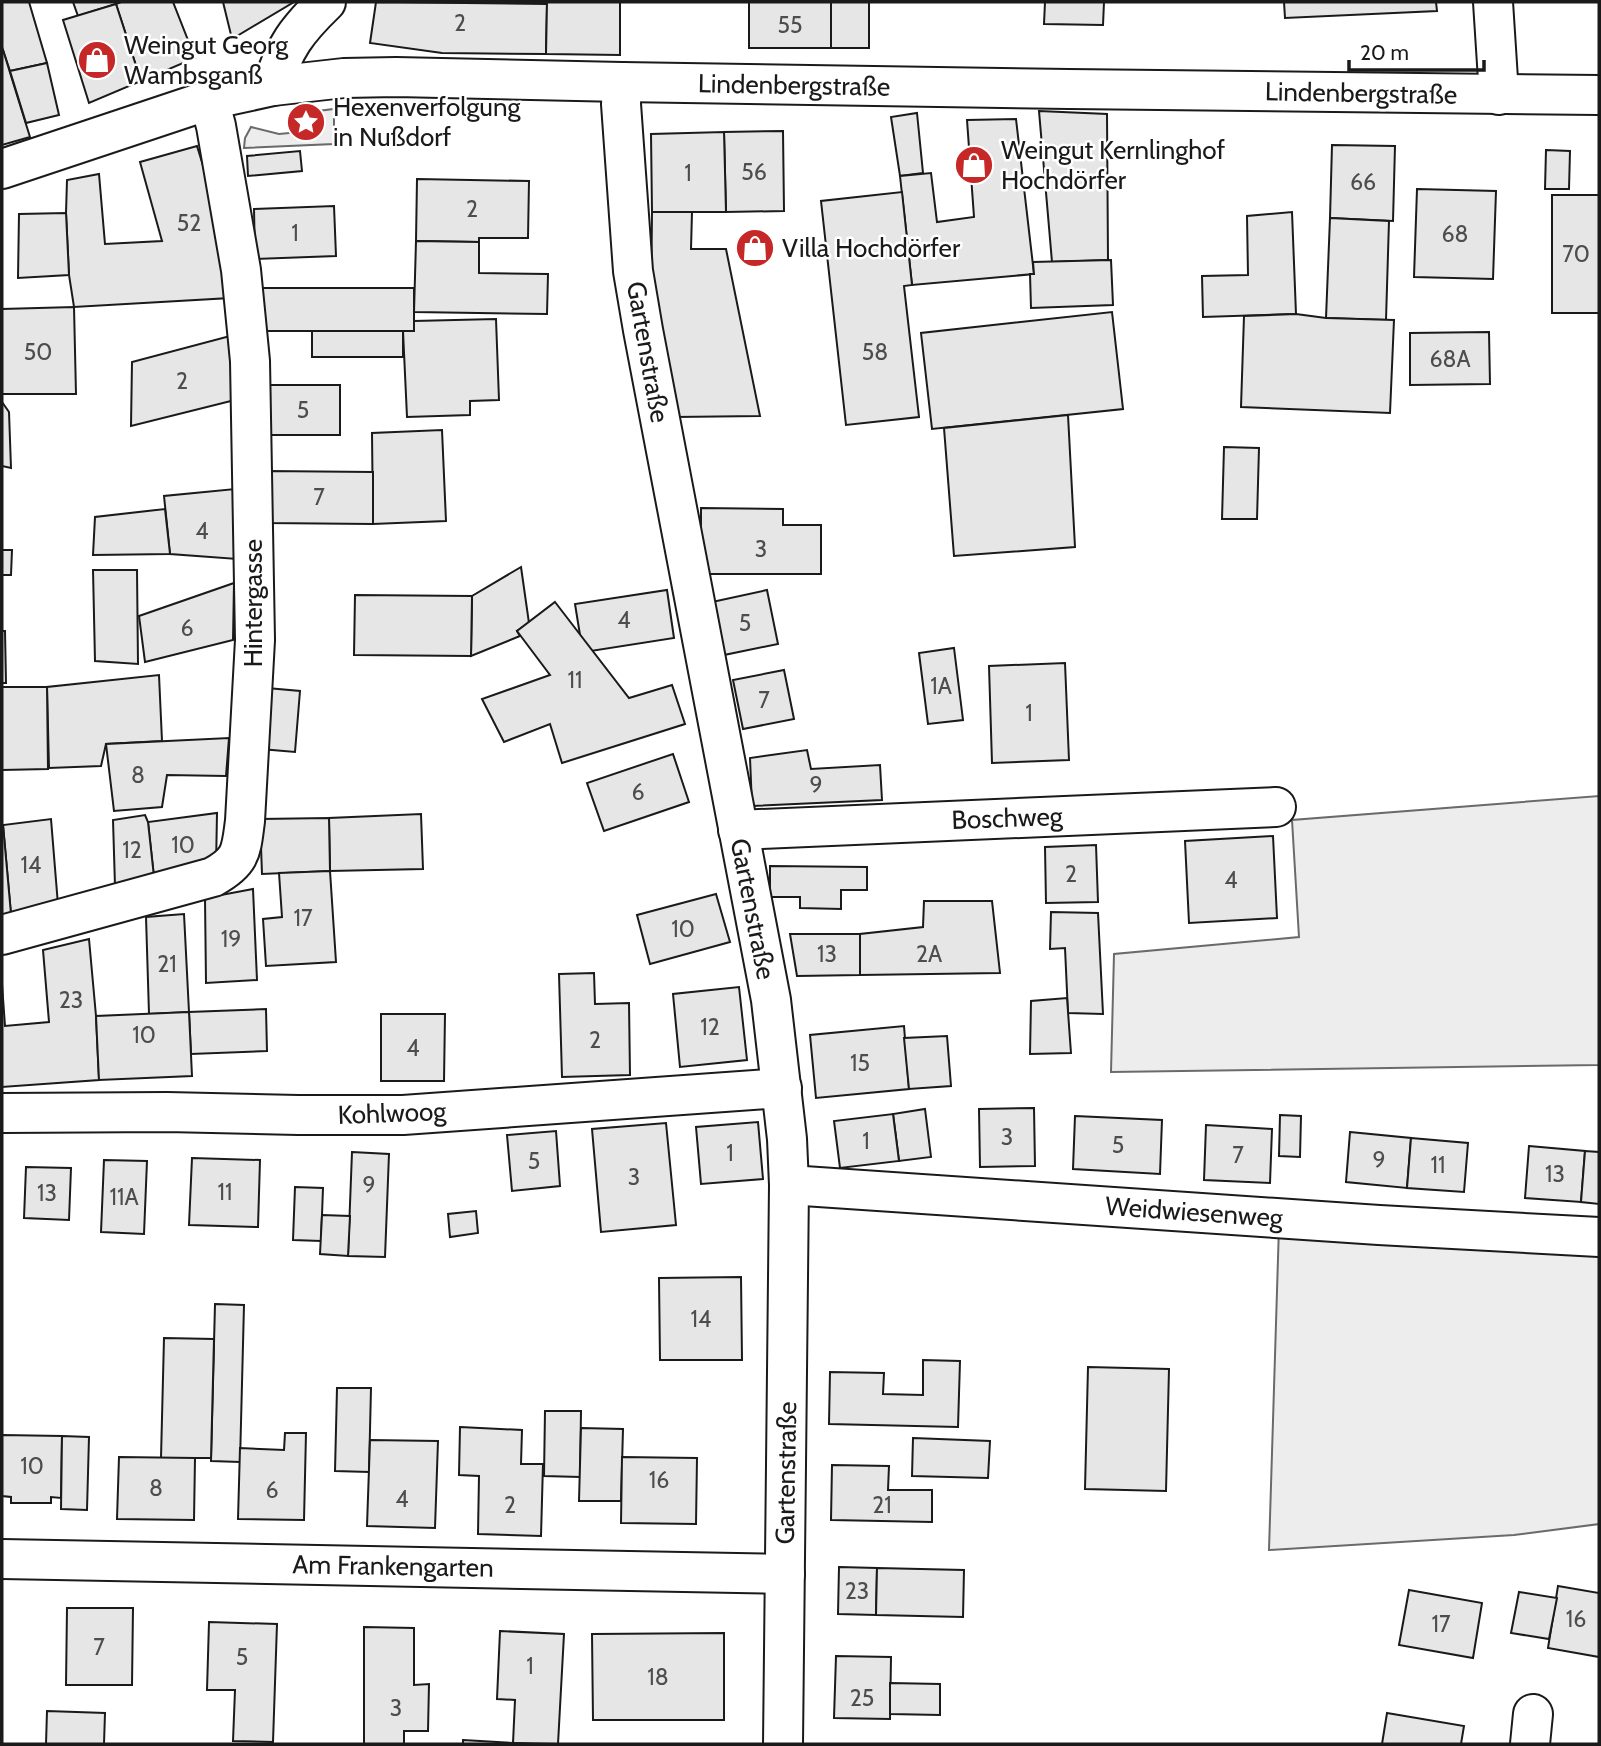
<svg xmlns="http://www.w3.org/2000/svg" width="1601" height="1746" viewBox="0 0 1601 1746" font-family="Cabin,sans-serif">
<style>
.built{fill:#ededed;stroke:#6a6a6a;stroke-width:2}
.building{fill:#e6e6e6;stroke:#1a1a1a;stroke-width:2}
.lines{fill:none;stroke-linecap:round;stroke-linejoin:round}
.minor-casing{stroke:#1a1a1a;stroke-width:42}
.secondary-casing{stroke:#1a1a1a;stroke-width:42}
.minor{stroke:#fff;stroke-width:38}
.secondary{stroke:#fff;stroke-width:38}
.labels{text-anchor:middle;dominant-baseline:central;stroke-width:5;stroke-linejoin:round;paint-order:stroke}
.number-label{font-size:23px;fill:#4d4d4d}
.poi-label{font-size:26px;fill:#1a1a1a;stroke:#fff;text-anchor:start}
.street-label{font-size:26px;fill:#1a1a1a;stroke:#fff}
</style>
<rect width="100%" height="100%" fill="#fff"/>
<g class="built">
<path d="M334,109V144L244,148L245,138L251,127L279,134L300,132L310,112Z"/>
<path d="M1599,796V1065L1111,1072L1114,954L1299,937L1292,820Z"/>
<path d="M1279,1226L1599,1252V1524L1514,1535L1269,1550Z"/>
</g>
<g class="building">
<path d="M2,2H29L47,63L10,71L2,47Z"/>
<path d="M73,2H115L116,4L78,16Z"/>
<path d="M121,2H173L195,58L141,81L116,4Z"/>
<path d="M223,2H294L232,39Z"/>
<path d="M376,2L547,4L546,54L442,53L370,43Z"/>
<path d="M547,2H620V55L546,54Z"/>
<rect x="749" y="2" width="82" height="46"/>
<rect x="831" y="2" width="38" height="46"/>
<path d="M1045,2H1104L1103,25L1044,24Z"/>
<path d="M1284,2H1436L1437,11L1285,18Z"/>
<path d="M116,4L141,81L89,103L63,20Z"/>
<path d="M2,50H3L30,137L2,145Z"/>
<path d="M47,63L59,115L26,123L10,71Z"/>
<path d="M1039,111L1107,114L1108,260L1052,262Z"/>
<path d="M917,113L923,173L900,176L891,117Z"/>
<path d="M1016,119L1034,274L912,285L900,176L931,173L937,222L974,217L967,120Z"/>
<path d="M783,131L784,211L726,212L724,132Z"/>
<path d="M724,132L726,212H652L651,134Z"/>
<path d="M1332,145L1395,146L1393,221L1330,218Z"/>
<path d="M197,146L224,234L230,298L74,307L69,275L66,213L67,180L99,174L105,244L162,241L140,162Z"/>
<path d="M1546,150L1570,151L1569,189H1545Z"/>
<path d="M300,151L302,171L248,176L247,156Z"/>
<path d="M417,179L529,181L528,238H479V242L416,241Z"/>
<path d="M1417,189L1496,191L1493,279L1414,277Z"/>
<path d="M902,192L912,285L904,286L919,417L846,425L821,201Z"/>
<rect x="1552" y="195" width="47" height="118"/>
<path d="M334,206L336,256L255,259L254,209Z"/>
<path d="M652,212H692L691,249H726L760,416L675,417L651,306Z"/>
<path d="M1292,212L1296,314L1203,317L1202,276L1248,275L1247,216Z"/>
<path d="M66,213L69,275L18,278L19,214Z"/>
<path d="M1330,218L1389,221L1386,320L1326,318Z"/>
<path d="M416,241L479,242V273L548,274L547,314L414,312Z"/>
<path d="M1111,260L1113,305L1031,308L1030,274H1034L1033,262Z"/>
<rect x="255" y="288" width="159" height="43"/>
<path d="M74,307L76,394H2V309Z"/>
<path d="M1112,312L1123,409L932,429L921,333Z"/>
<path d="M1296,314L1326,318L1394,320L1390,413L1241,407L1244,316Z"/>
<path d="M496,319L499,400L470,401V415L407,417L403,331H414V321Z"/>
<rect x="312" y="331" width="91" height="26"/>
<path d="M1489,332L1490,384L1410,385V333Z"/>
<path d="M230,336L235,400L131,426L132,362Z"/>
<path d="M267,385H340V435H266Z"/>
<path d="M2,402L9,412L11,468L2,466Z"/>
<path d="M1068,415L1075,547L954,556L944,428Z"/>
<path d="M442,430L446,521L373,524L372,433Z"/>
<path d="M1224,447L1259,448L1257,519H1222Z"/>
<path d="M266,471L373,472V524L265,523Z"/>
<path d="M235,489L237,559L170,554L164,496Z"/>
<path d="M701,508L783,509V525H821V574H701Z"/>
<path d="M165,509L170,554L93,555L95,517Z"/>
<path d="M2,550H12L11,575H2Z"/>
<path d="M521,567L529,623L517,631L520,636L471,656L472,596Z"/>
<path d="M93,570H137L138,664L95,661Z"/>
<path d="M234,583L233,640L145,662L139,616Z"/>
<path d="M667,590L674,638L591,651L580,635L575,604Z"/>
<path d="M767,590L778,644L724,655L712,602Z"/>
<path d="M355,595L472,596L471,656L354,655Z"/>
<path d="M555,602L629,698L672,685L685,724L562,763L550,724L504,742L482,699L550,675L517,631Z"/>
<path d="M2,631H5L6,683H2Z"/>
<path d="M954,648L963,720L928,724L919,653Z"/>
<path d="M1065,663L1069,760L992,763L989,666Z"/>
<path d="M784,670L794,719L743,729L733,680Z"/>
<path d="M159,675L162,741L106,744L101,766L49,768L47,687Z"/>
<path d="M2,687H47L48,769L2,770Z"/>
<path d="M267,688L300,691L295,752L261,749Z"/>
<path d="M229,738L226,776L167,775L162,807L114,811L106,744Z"/>
<path d="M807,750L811,769L880,765L882,800L752,806L750,758Z"/>
<path d="M673,754L689,802L604,831L587,783Z"/>
<path d="M217,813L216,867L154,877L148,822Z"/>
<path d="M421,814L423,869L330,871L329,818Z"/>
<path d="M145,815L148,822L154,877L115,886L113,820Z"/>
<path d="M329,818L330,871L262,874L260,819Z"/>
<path d="M51,819L58,905L11,914L3,825Z"/>
<path d="M2,825H3L11,914L2,915Z"/>
<path d="M1273,836L1277,918L1189,923L1185,841Z"/>
<path d="M1096,845L1098,902L1046,903L1045,847Z"/>
<path d="M770,866L867,867V890H841V909L800,908V897H770Z"/>
<path d="M330,871L336,962L266,966L263,919L282,917L279,873Z"/>
<path d="M253,889L257,980L206,983L205,898Z"/>
<path d="M716,894L730,942L650,964L637,915Z"/>
<path d="M924,901H992L1000,973L860,975V934L923,927Z"/>
<path d="M1051,912L1098,913L1103,1014L1068,1013L1065,948L1050,949Z"/>
<path d="M184,914L189,1012L149,1014L146,917Z"/>
<path d="M790,934H860V975L797,976Z"/>
<path d="M89,939L96,1016L99,1080L2,1087V984L5,1026L49,1022L43,950Z"/>
<path d="M594,973L595,1004L629,1003L630,1075L562,1077L559,974Z"/>
<path d="M739,987L747,1060L680,1067L673,994Z"/>
<path d="M1067,998L1071,1053L1030,1054L1031,1001Z"/>
<path d="M266,1009L267,1051L191,1054L189,1012Z"/>
<path d="M189,1012L192,1076L99,1080L96,1016Z"/>
<path d="M381,1014H445L444,1081H381Z"/>
<path d="M904,1026L909,1089L816,1098L810,1035Z"/>
<path d="M947,1036L951,1086L909,1089L904,1038Z"/>
<path d="M1034,1108L1035,1166L980,1167L979,1109Z"/>
<path d="M925,1109L931,1157L899,1161L893,1114Z"/>
<path d="M893,1114L899,1161L840,1168L834,1121Z"/>
<path d="M1280,1115L1301,1116L1300,1157L1279,1156Z"/>
<path d="M1075,1116L1162,1120L1160,1174L1073,1169Z"/>
<path d="M758,1122L763,1179L701,1184L696,1127Z"/>
<path d="M666,1123L676,1225L601,1232L592,1129Z"/>
<path d="M1206,1125L1272,1129L1270,1183L1204,1180Z"/>
<path d="M556,1131L560,1186L512,1191L507,1135Z"/>
<path d="M1350,1132L1411,1138L1407,1188L1346,1182Z"/>
<path d="M1411,1138L1468,1143L1464,1192L1407,1188Z"/>
<path d="M1529,1146L1585,1151L1581,1202L1525,1198Z"/>
<path d="M1585,1151L1599,1152V1204L1581,1202Z"/>
<path d="M352,1152L389,1154L385,1257L348,1256Z"/>
<path d="M192,1158L260,1160L258,1227L189,1225Z"/>
<path d="M104,1160L147,1161L144,1234L101,1232Z"/>
<path d="M26,1167L71,1168L69,1220L24,1218Z"/>
<path d="M295,1187L323,1188L321,1241L293,1240Z"/>
<path d="M476,1211L478,1233L450,1237L448,1214Z"/>
<path d="M322,1215L350,1216L348,1256L320,1254Z"/>
<path d="M741,1277L742,1360H660L659,1278Z"/>
<path d="M215,1304L244,1305L240,1462L211,1461Z"/>
<path d="M164,1338L214,1339L211,1458H161Z"/>
<path d="M923,1360L960,1361L958,1427L829,1424L830,1372L884,1373L883,1394L923,1395Z"/>
<path d="M1088,1367L1169,1369L1166,1491L1085,1489Z"/>
<path d="M337,1388H371L369,1472L335,1471Z"/>
<path d="M545,1411H581L580,1477L544,1476Z"/>
<path d="M460,1427L522,1430L521,1464H543L541,1536L478,1534L479,1476L459,1475Z"/>
<path d="M581,1428L623,1429L621,1501H579Z"/>
<path d="M285,1433H306L304,1520L238,1519L240,1448L284,1450Z"/>
<path d="M2,1435L62,1436L61,1498L51,1497V1503H11V1497L2,1496Z"/>
<path d="M62,1436L89,1437L87,1510L61,1509Z"/>
<path d="M913,1438L990,1441L988,1478L912,1476Z"/>
<path d="M370,1440L438,1441L435,1528L367,1526Z"/>
<path d="M119,1457L195,1458L194,1520L117,1519Z"/>
<path d="M622,1457L697,1458L696,1524L621,1523Z"/>
<path d="M832,1465L889,1466L888,1490H932V1522L831,1520Z"/>
<path d="M839,1567L877,1568L876,1615L838,1614Z"/>
<path d="M877,1568L964,1570L963,1617L876,1615Z"/>
<path d="M1558,1586L1599,1593V1657L1548,1648Z"/>
<path d="M1409,1590L1482,1603L1473,1658L1399,1645Z"/>
<path d="M1519,1592L1557,1598L1549,1639L1511,1633Z"/>
<path d="M67,1608H133L132,1685H66Z"/>
<path d="M209,1622L277,1624L273,1742L233,1741L235,1690H207Z"/>
<path d="M364,1627L414,1628V1685L429,1684L428,1731H404V1744H364Z"/>
<path d="M500,1631L564,1634L558,1744L513,1743L515,1700L497,1699Z"/>
<path d="M724,1633V1720H593L592,1634Z"/>
<path d="M836,1656L891,1657L890,1719L834,1718Z"/>
<path d="M890,1683L940,1684V1715L890,1714Z"/>
<path d="M47,1711L105,1713L104,1744H46Z"/>
<path d="M1387,1713L1464,1726L1461,1744H1382Z"/>
<path d="M463,1740L513,1743L530,1744H463Z"/>
</g>
<g class="lines">
<g class="minor-casing">
<g id="minor">
<path d="M1493,2L1499,95"/>
<path d="M622,82L621,104L633,271L643,330L771,1000L787,1139L789,1185L783,1744"/>
<path d="M273,86C283,48 298,29 326,2"/>
<path d="M738,830L1276,807"/>
<path d="M2,935L213,877C242,861 241,851 245,821L255,640L250,361L241,270L216,126L209,100"/>
<path d="M2,1113L167,1112L298,1115H403L782,1088"/>
<path d="M789,1185L1379,1225L1599,1237"/>
<path d="M2,1559L785,1574"/>
<path d="M1530,1744L1533,1714"/>
</g>
</g>
<g class="secondary-casing">
<path id="secondary" d="M2,169L209,100L273,86L344,78L396,77L622,82L1069,89L1599,95"/>
</g>
<use href="#minor" class="minor"/>
<use href="#secondary" class="secondary"/>
</g>
<defs>
<g id="shop-disc" transform="scale(2.0125)"><circle r="9.5" fill="#c62828" stroke="#fff"/><path d="M-5-2.5h2.3a2.7 3.5 0 0 1 5.4 0H5L5.5 6h-11ZM-1.5-2.5h3a1.5 2.3 0 0 0-3 0Z" fill="#fff"/></g>
<g id="sight-disc" transform="scale(2.0125)"><circle r="9.5" fill="#c62828" stroke="#fff"/><path d="M0-6L1.8-2.2L6-1.7L2.9 1.2L3.7 5.4L0 3.3L-3.7 5.4L-2.9 1.2L-6-1.7L-1.8-2.2Z" fill="#fff"/></g>
</defs>
<g fill-rule="evenodd">
<use href="#shop-disc" x="97" y="60"/>
<use href="#sight-disc" x="306" y="122"/>
<use href="#shop-disc" x="974" y="165"/>
<use href="#shop-disc" x="755" y="248"/>
</g>
<g class="labels">
<g class="number-label">
<text x="460" y="23">2</text>
<text x="790" y="25">55</text>
<text x="754" y="172">56</text>
<text x="688" y="173">1</text>
<text x="1363" y="182">66</text>
<text x="472" y="209">2</text>
<text x="189" y="223">52</text>
<text x="295" y="233">1</text>
<text x="1455" y="234">68</text>
<text x="1576" y="254">70</text>
<text x="38" y="352">50</text>
<text x="875" y="352">58</text>
<text x="1450" y="359">68A</text>
<text x="182" y="381">2</text>
<text x="303" y="410">5</text>
<text x="319" y="497">7</text>
<text x="202" y="531">4</text>
<text x="761" y="549">3</text>
<text x="624" y="620">4</text>
<text x="745" y="623">5</text>
<text x="187" y="628">6</text>
<text x="575" y="680">11</text>
<text x="941" y="686">1A</text>
<text x="764" y="700">7</text>
<text x="1029" y="713">1</text>
<text x="138" y="775">8</text>
<text x="816" y="785">9</text>
<text x="638" y="792">6</text>
<text x="183" y="845">10</text>
<text x="132" y="850">12</text>
<text x="31" y="865">14</text>
<text x="1071" y="874">2</text>
<text x="1231" y="880">4</text>
<text x="303" y="918">17</text>
<text x="683" y="929">10</text>
<text x="231" y="939">19</text>
<text x="827" y="954">13</text>
<text x="929" y="954">2A</text>
<text x="167" y="964">21</text>
<text x="71" y="1000">23</text>
<text x="710" y="1027">12</text>
<text x="144" y="1035">10</text>
<text x="595" y="1040">2</text>
<text x="413" y="1048">4</text>
<text x="860" y="1063">15</text>
<text x="1007" y="1137">3</text>
<text x="866" y="1141">1</text>
<text x="1118" y="1145">5</text>
<text x="730" y="1153">1</text>
<text x="1238" y="1155">7</text>
<text x="1379" y="1160">9</text>
<text x="534" y="1161">5</text>
<text x="1438" y="1165">11</text>
<text x="1555" y="1174">13</text>
<text x="634" y="1177">3</text>
<text x="369" y="1185">9</text>
<text x="225" y="1192">11</text>
<text x="47" y="1193">13</text>
<text x="124" y="1197">11A</text>
<text x="701" y="1319">14</text>
<text x="32" y="1466">10</text>
<text x="659" y="1480">16</text>
<text x="156" y="1488">8</text>
<text x="272" y="1490">6</text>
<text x="402" y="1499">4</text>
<text x="510" y="1505">2</text>
<text x="882" y="1505">21</text>
<text x="857" y="1591">23</text>
<text x="1576" y="1619">16</text>
<text x="1441" y="1624">17</text>
<text x="99" y="1647">7</text>
<text x="242" y="1657">5</text>
<text x="530" y="1666">1</text>
<text x="658" y="1677">18</text>
<text x="862" y="1698">25</text>
<text x="396" y="1708">3</text>
</g>
<g class="poi-label">
<text x="124" y="45">Weingut Georg<tspan x="124" dy="30">Wambsganß</tspan></text>
<text x="333" y="107">Hexenverfolgung<tspan x="333" dy="30">in Nußdorf</tspan></text>
<text x="1001" y="150">Weingut Kernlinghof<tspan x="1001" dy="30">Hochdörfer</tspan></text>
<text x="782" y="248">Villa Hochdörfer</text>
</g>
<g class="street-label">
<text transform="translate(794 85) rotate(1)">Lindenbergstraße</text>
<text transform="translate(1361 93) rotate(1)">Lindenbergstraße</text>
<text transform="translate(648 352) rotate(80)">Gartenstraße</text>
<text transform="translate(253 603) rotate(-90)">Hintergasse</text>
<text transform="translate(1007 818) rotate(-2)">Boschweg</text>
<text transform="translate(753 909) rotate(79)">Gartenstraße</text>
<text transform="translate(392 1113) rotate(-2)">Kohlwoog</text>
<text transform="translate(1194 1212) rotate(4)">Weidwiesenweg</text>
<text transform="translate(786 1473) rotate(-89)">Gartenstraße</text>
<text transform="translate(393 1566) rotate(1)">Am Frankengarten</text>
</g>
</g>
<rect width="1601" height="1746" fill="none" stroke="#1a1a1a" stroke-width="7"/>
<path d="M1349 60v10h135v-10" fill="none" stroke="#1a1a1a" stroke-width="3.5"/>
<text x="1360" y="60" font-size="21" fill="#1a1a1a" stroke="#ffffff" stroke-width="5" paint-order="stroke">20 m</text>
</svg>
